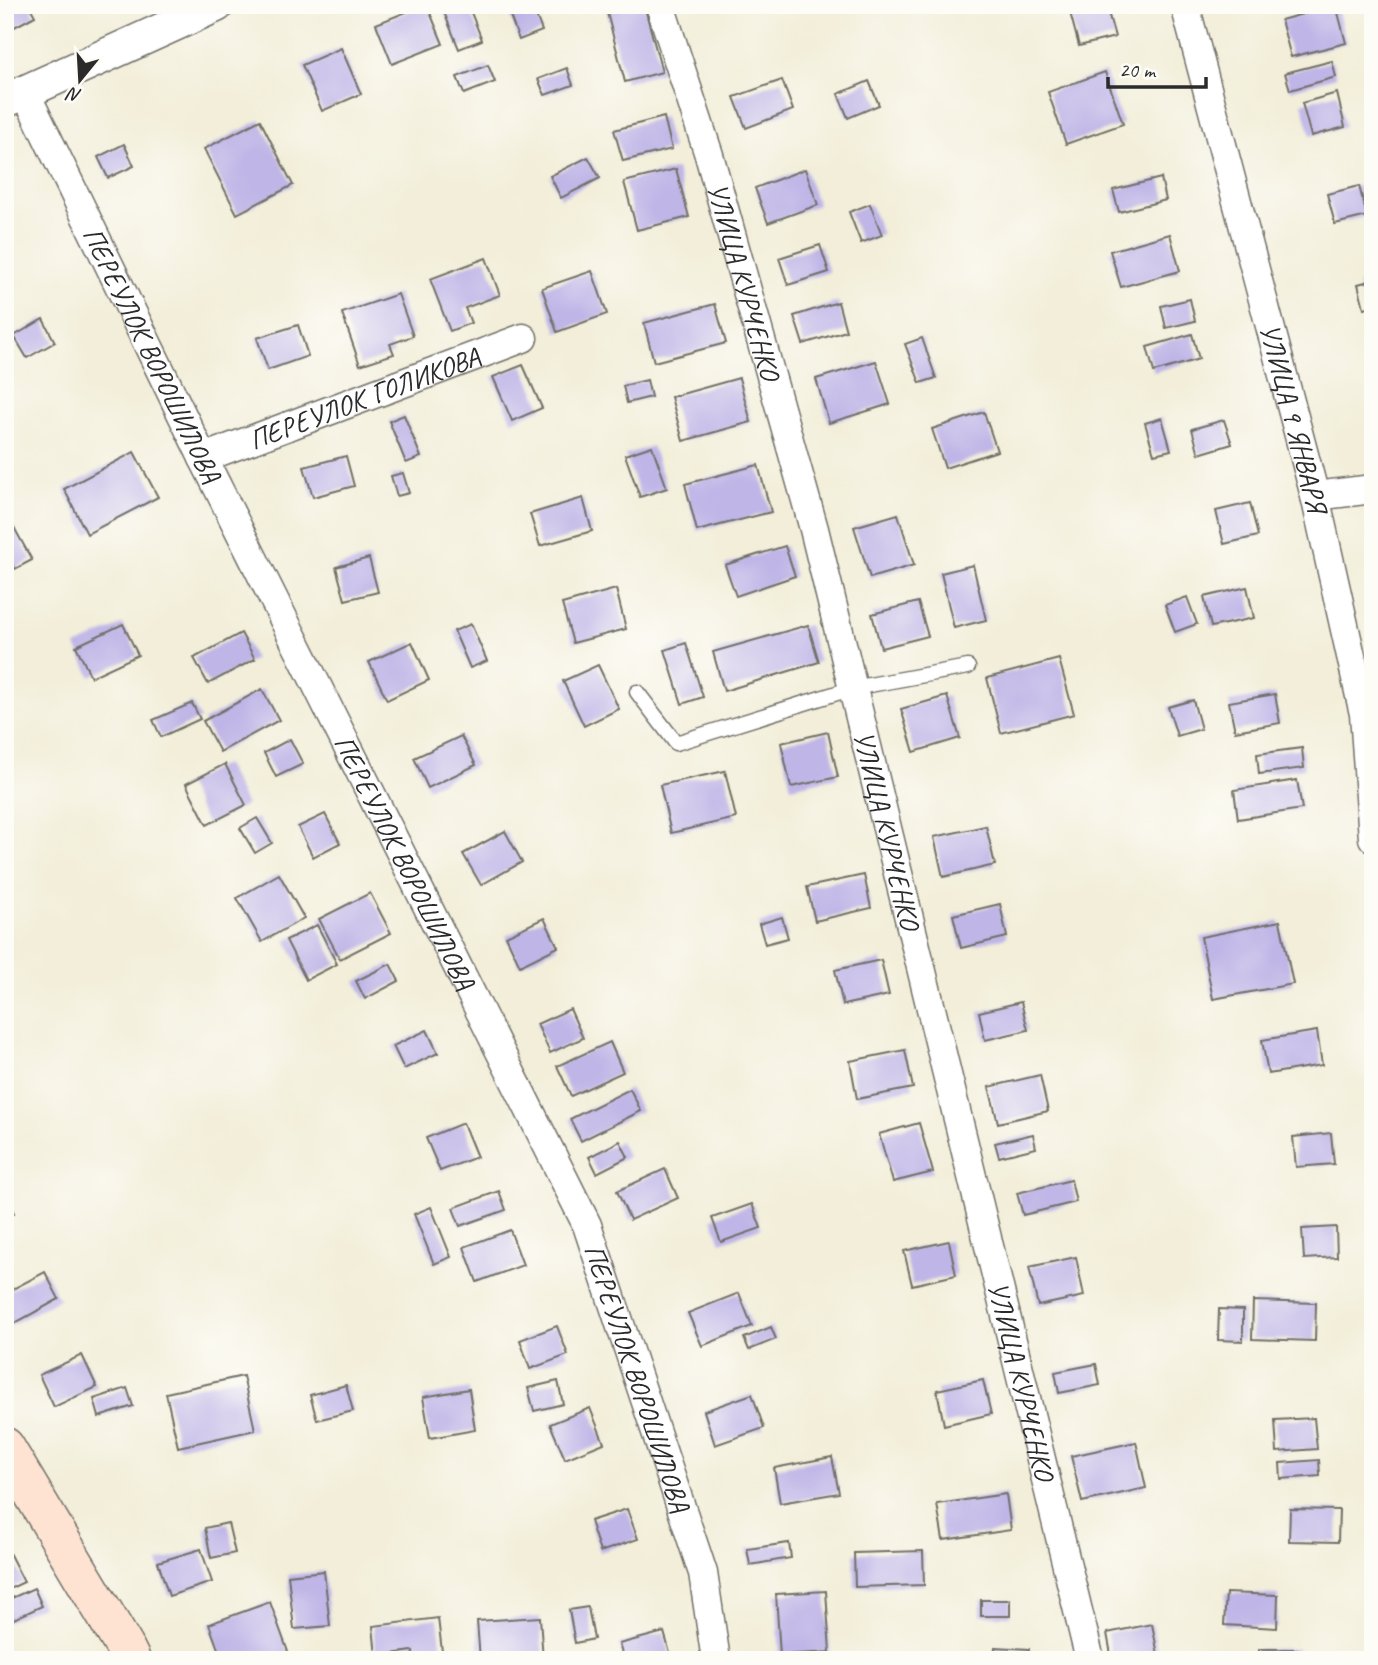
<svg xmlns="http://www.w3.org/2000/svg" width="1378" height="1665" viewBox="0 0 1378 1665" font-family="Caveat,sans-serif">
<style>
.building{fill:#bfb5e7}
.lines{fill:none;stroke-linecap:round;stroke-linejoin:round}
.service-casing{stroke:#716f68;stroke-width:17}
.minor-casing{stroke:#716f68;stroke-width:31}
.tertiary-casing{stroke:#716f68;stroke-width:36}
.secondary-casing{stroke:#716f68;stroke-width:41}
.service{stroke:#fff;stroke-width:14}
.minor{stroke:#fff;stroke-width:28}
.tertiary{stroke:#fff;stroke-width:33}
.secondary{stroke:#fee3d2;stroke-width:38}
.labels{text-anchor:middle;dominant-baseline:central;stroke-width:6;stroke-linejoin:round;paint-order:stroke}
.street-label{font-size:28px;fill:#2b2b2b;stroke:#fdfcf7}
</style>
<rect width="100%" height="100%" fill="#fdfcf7"/>
<filter id="ink" filterUnits="userSpaceOnUse"><feTurbulence type="fractalNoise" baseFrequency=".0143" numOctaves="2"/><feDisplacementMap in="SourceGraphic" scale="14" xChannelSelector="R" yChannelSelector="G"/><feConvolveMatrix kernelMatrix="1 2 1 2 8 2 1 2 1" color-interpolation-filters="sRGB"/></filter>
<filter id="wash" filterUnits="userSpaceOnUse"><feTurbulence type="fractalNoise" baseFrequency=".00686" numOctaves="4" result="noise"/><feDisplacementMap in="SourceGraphic" scale="28" xChannelSelector="R" yChannelSelector="G"/><feGaussianBlur stdDeviation="1.57" result="paint"/><feColorMatrix in="noise" values="0 0 0 0 0 0 0 0 0 0 0 0 0 0 0 0 0 1.4 0 .05"/><feComposite in="paint" operator="in"/></filter>
<g filter="url(#wash)">
<rect width="100%" height="100%" fill="#f2eed9"/>
<g id="blocks">
<g class="building">
<path d="M5,5H29L35,16L5,32Z"/>
<path d="M424,5H427L443,44L392,64L376,24Z"/>
<path d="M441,5H468L482,40L459,49Z"/>
<path d="M506,5H532L542,31L519,40Z"/>
<path d="M605,5H644L662,72L625,82Z"/>
<path d="M1068,5H1106L1115,37L1079,46Z"/>
<path d="M1336,5L1346,43L1291,57L1281,20Z"/>
<path d="M341,48L361,94L322,111L302,65Z"/>
<path d="M1332,61L1336,77L1290,90L1285,73Z"/>
<path d="M488,65L495,82L464,94L457,77Z"/>
<path d="M567,68L573,85L545,95L538,79Z"/>
<path d="M1105,72L1123,124L1066,144L1048,92Z"/>
<path d="M782,80L793,110L746,128L734,97Z"/>
<path d="M869,81L879,105L848,118L838,94Z"/>
<path d="M1337,93L1345,127L1311,136L1302,103Z"/>
<path d="M664,117L672,149L623,161L614,130Z"/>
<path d="M260,120L293,185L237,214L204,149Z"/>
<path d="M124,144L134,166L108,178L98,157Z"/>
<path d="M588,157L600,178L561,198L550,176Z"/>
<path d="M676,169L689,217L637,230L624,182Z"/>
<path d="M805,169L818,205L768,223L755,188Z"/>
<path d="M1161,178L1166,200L1119,212L1113,190Z"/>
<path d="M1359,186L1367,216L1335,224L1327,194Z"/>
<path d="M870,204L882,235L861,243L849,212Z"/>
<path d="M1170,234L1180,271L1121,287L1110,251Z"/>
<path d="M820,245L829,272L788,285L779,258Z"/>
<path d="M486,258L500,295L465,308L471,323L450,331L430,279Z"/>
<path d="M592,271L607,314L557,332L542,288Z"/>
<path d="M1373,280V306L1364,308L1358,284Z"/>
<path d="M398,294L413,336L390,344L394,354L360,365L342,313Z"/>
<path d="M1190,299L1195,321L1166,328L1161,306Z"/>
<path d="M838,302L846,331L803,344L794,316Z"/>
<path d="M715,304L726,343L654,362L644,323Z"/>
<path d="M43,319L55,342L27,358L14,336Z"/>
<path d="M298,325L308,356L268,370L257,338Z"/>
<path d="M1192,334L1199,359L1154,372L1147,347Z"/>
<path d="M922,338L936,378L920,383L905,344Z"/>
<path d="M876,361L890,404L829,423L816,379Z"/>
<path d="M523,365L542,408L512,421L493,377Z"/>
<path d="M1369,377H1373V396H1371Z"/>
<path d="M739,378L751,422L683,441L671,397Z"/>
<path d="M647,380L651,397L627,403L623,386Z"/>
<path d="M984,412L997,451L945,468L932,429Z"/>
<path d="M404,415L421,457L406,463L389,421Z"/>
<path d="M1162,418L1171,450L1154,454L1145,423Z"/>
<path d="M1224,420L1232,444L1199,454L1192,429Z"/>
<path d="M652,446L667,488L640,497L625,455Z"/>
<path d="M134,452L158,497L87,534L64,489Z"/>
<path d="M346,456L354,486L313,497L304,467Z"/>
<path d="M758,465L771,512L697,531L685,484Z"/>
<path d="M403,473L409,493L397,496L391,476Z"/>
<path d="M583,498L592,531L540,546L530,514Z"/>
<path d="M1250,503L1258,536L1224,544L1216,511Z"/>
<path d="M898,514L914,565L870,578L854,527Z"/>
<path d="M11,522L32,560L15,569L5,552V526Z"/>
<path d="M785,546L795,576L736,596L725,565Z"/>
<path d="M369,558L378,592L345,600L336,567Z"/>
<path d="M973,565L986,620L954,628L941,573Z"/>
<path d="M1247,587L1254,618L1211,627L1204,597Z"/>
<path d="M616,589L626,629L573,643L562,604Z"/>
<path d="M1187,597L1197,624L1175,632L1165,605Z"/>
<path d="M918,602L928,636L881,648L872,614Z"/>
<path d="M123,624L138,655L91,677L76,646Z"/>
<path d="M471,624L487,661L470,668L454,631Z"/>
<path d="M808,625L819,662L724,691L713,652Z"/>
<path d="M241,633L255,659L208,684L194,658Z"/>
<path d="M412,642L429,680L387,700L369,662Z"/>
<path d="M686,643L703,697L682,704L665,650Z"/>
<path d="M1059,659L1074,714L1001,733L987,678Z"/>
<path d="M598,665L619,709L584,726L563,681Z"/>
<path d="M262,689L279,720L220,752L203,721Z"/>
<path d="M1275,694L1280,723L1235,731L1229,702Z"/>
<path d="M947,696L960,738L914,752L901,709Z"/>
<path d="M1193,700L1201,729L1177,736L1168,707Z"/>
<path d="M192,703L200,719L161,737L153,720Z"/>
<path d="M828,732L838,777L791,787L781,743Z"/>
<path d="M461,736L476,765L428,788L414,758Z"/>
<path d="M290,739L303,764L276,777L264,753Z"/>
<path d="M1302,748L1304,768L1259,774L1257,754Z"/>
<path d="M225,764L246,805L207,825L186,784Z"/>
<path d="M725,771L736,818L671,833L660,785Z"/>
<path d="M1297,780L1302,809L1238,819L1234,790Z"/>
<path d="M325,814L340,843L313,857L298,827Z"/>
<path d="M257,818L272,843L255,853L240,828Z"/>
<path d="M986,826L995,865L943,877L934,837Z"/>
<path d="M505,831L522,862L481,885L463,854Z"/>
<path d="M279,874L304,918L262,942L237,898Z"/>
<path d="M864,875L871,908L815,921L807,887Z"/>
<path d="M370,893L391,933L340,959L319,919Z"/>
<path d="M1000,904L1007,937L961,948L953,915Z"/>
<path d="M782,917L788,938L765,944L759,924Z"/>
<path d="M544,918L558,947L520,966L506,936Z"/>
<path d="M1280,921L1293,984L1213,999L1201,937Z"/>
<path d="M317,925L337,964L306,980L286,940Z"/>
<path d="M881,960L889,995L843,1005L835,970Z"/>
<path d="M390,964L399,981L365,999L356,981Z"/>
<path d="M1021,1002L1028,1030L985,1040L979,1012Z"/>
<path d="M570,1009L583,1038L550,1053L537,1024Z"/>
<path d="M427,1030L438,1053L404,1069L393,1046Z"/>
<path d="M1317,1031L1322,1065L1268,1074L1262,1040Z"/>
<path d="M610,1042L623,1072L571,1096L557,1066Z"/>
<path d="M905,1050L913,1088L857,1099L850,1061Z"/>
<path d="M1040,1075L1048,1111L998,1123L989,1087Z"/>
<path d="M630,1089L641,1111L581,1141L570,1119Z"/>
<path d="M463,1123L477,1157L440,1171L426,1138Z"/>
<path d="M919,1123L933,1172L893,1182L879,1134Z"/>
<path d="M1331,1133L1334,1164L1296,1167L1293,1137Z"/>
<path d="M1033,1134L1036,1148L999,1157L995,1143Z"/>
<path d="M620,1141L628,1157L597,1173L589,1157Z"/>
<path d="M665,1169L678,1198L630,1220L617,1191Z"/>
<path d="M1071,1180L1076,1202L1023,1215L1017,1193Z"/>
<path d="M499,1191L506,1210L460,1226L453,1208Z"/>
<path d="M5,1196L14,1213L5,1217Z"/>
<path d="M752,1204L761,1228L721,1242L712,1218Z"/>
<path d="M431,1207L451,1257L434,1264L414,1214Z"/>
<path d="M1336,1227L1337,1257L1304,1259L1302,1229Z"/>
<path d="M510,1230L523,1265L477,1282L464,1247Z"/>
<path d="M949,1241L956,1275L912,1285L904,1251Z"/>
<path d="M1076,1257L1084,1296L1038,1306L1029,1267Z"/>
<path d="M45,1272L59,1299L8,1327L5,1322V1293Z"/>
<path d="M739,1293L752,1326L702,1346L688,1313Z"/>
<path d="M1253,1301L1316,1303L1315,1341L1252,1339Z"/>
<path d="M1219,1309L1243,1310V1341L1218,1340Z"/>
<path d="M557,1326L568,1355L530,1369L520,1340Z"/>
<path d="M771,1327L776,1339L749,1350L744,1338Z"/>
<path d="M82,1355L97,1387L54,1407L39,1375Z"/>
<path d="M1096,1364L1100,1385L1059,1393L1055,1372Z"/>
<path d="M243,1376L255,1430L178,1447L166,1393Z"/>
<path d="M983,1380L991,1414L944,1425L937,1390Z"/>
<path d="M558,1381L563,1404L534,1411L528,1388Z"/>
<path d="M346,1385L353,1411L317,1420L310,1395Z"/>
<path d="M127,1388L133,1406L99,1417L94,1399Z"/>
<path d="M469,1389L475,1430L430,1438L423,1397Z"/>
<path d="M752,1394L764,1428L715,1445L704,1411Z"/>
<path d="M590,1408L604,1443L565,1459L550,1424Z"/>
<path d="M1314,1418L1317,1449L1277,1452L1275,1420Z"/>
<path d="M1136,1442L1146,1488L1082,1502L1071,1456Z"/>
<path d="M832,1457L839,1493L780,1503L774,1468Z"/>
<path d="M1319,1460L1320,1476L1281,1479L1280,1463Z"/>
<path d="M1006,1494L1011,1530L943,1540L937,1504Z"/>
<path d="M627,1509L638,1539L600,1552L590,1521Z"/>
<path d="M1290,1509L1339,1510L1338,1542L1289,1541Z"/>
<path d="M228,1523L235,1553L211,1558L205,1528Z"/>
<path d="M789,1543L791,1558L750,1565L747,1549Z"/>
<path d="M5,1545L24,1582L5,1591Z"/>
<path d="M201,1549L212,1582L169,1596L158,1562Z"/>
<path d="M923,1551L924,1585L855,1587L854,1553Z"/>
<path d="M324,1571L330,1626L294,1629L288,1575Z"/>
<path d="M34,1588L42,1606L5,1623V1601Z"/>
<path d="M826,1591L830,1652L780,1655L776,1594Z"/>
<path d="M1226,1593L1278,1595L1277,1628L1224,1625Z"/>
<rect x="981" y="1600" width="29" height="16"/>
<path d="M270,1602L291,1660H222L209,1624Z"/>
<path d="M588,1607L594,1639L575,1643L569,1610Z"/>
<path d="M540,1617L543,1660H480L477,1621Z"/>
<path d="M438,1618L443,1660H414L413,1651L376,1656L373,1626Z"/>
<path d="M1152,1624L1159,1660H1112L1107,1633Z"/>
<path d="M664,1632L672,1660H624L619,1644Z"/>
<path d="M995,1647L1029,1649L1028,1660H994Z"/>
<rect x="1259" y="1649" width="38" height="11"/>
</g>
</g>
</g>
<g filter="url(#ink)">
<use href="#blocks" fill-opacity="0" stroke="#716f68" stroke-width="2"/>
<g class="lines">
<g class="service-casing">
<path id="service" d="M637,692L676,743L853,688L968,667"/>
</g>
<g class="minor-casing">
<g id="minor">
<path id="s1" d="M660,5L709,155L814,529L1090,1660"/>
<path id="s2" d="M1185,5L1315,496L1364,714L1373,838"/>
<path id="s3" d="M25,92L203,458L587,1225L703,1573L716,1660"/>
<path id="s4" d="M203,458L523,338"/>
<path d="M1315,496L1373,489"/>
</g>
</g>
<g class="tertiary-casing">
<path id="tertiary" d="M5,101L217,5"/>
</g>
<g class="secondary-casing">
<path id="secondary" d="M5,1447L124,1646L131,1660"/>
</g>
<use href="#service" class="service"/>
<use href="#minor" class="minor"/>
<use href="#tertiary" class="tertiary"/>
<use href="#secondary" class="secondary"/>
</g>
</g>
<g class="labels">
<g class="street-label">
<text stroke="none"><textPath href="#s1" startOffset="289">УЛИЦА КУРЧЕНКО</textPath></text>
<text stroke="none"><textPath href="#s3" startOffset="292">ПЕРЕУЛОК ВОРОШИЛОВА</textPath></text>
<text stroke="none"><textPath href="#s4" startOffset="172">ПЕРЕУЛОК ГОЛИКОВА</textPath></text>
<text stroke="none"><textPath href="#s2" startOffset="427">УЛИЦА 9 ЯНВАРЯ</textPath></text>
<text stroke="none"><textPath href="#s1" startOffset="856">УЛИЦА КУРЧЕНКО</textPath></text>
<text stroke="none"><textPath href="#s3" startOffset="859">ПЕРЕУЛОК ВОРОШИЛОВА</textPath></text>
<text stroke="none"><textPath href="#s3" startOffset="1426">ПЕРЕУЛОК ВОРОШИЛОВА</textPath></text>
<text stroke="none"><textPath href="#s1" startOffset="1423">УЛИЦА КУРЧЕНКО</textPath></text>
</g>
</g>
<rect width="1378" height="1665" fill="none" stroke="#fdfcf7" stroke-width="28"/>
<g transform="translate(80 80) rotate(198)" stroke="#fdfcf7" stroke-width="5" paint-order="stroke">
<path d="M0-5L12 26L0 18L-12 26Z" fill="#2b2b2b"/>
<text y="-10" font-size="19" font-weight="bold" text-anchor="middle" fill="#2b2b2b">N</text>
</g>
<path d="M1108 77v10h98v-10" fill="none" stroke="#2b2b2b" stroke-width="3.5"/>
<text x="1119" y="77" font-size="21" fill="#2b2b2b" stroke="#fdfcf7" stroke-width="5" paint-order="stroke">20 m</text>
</svg>
